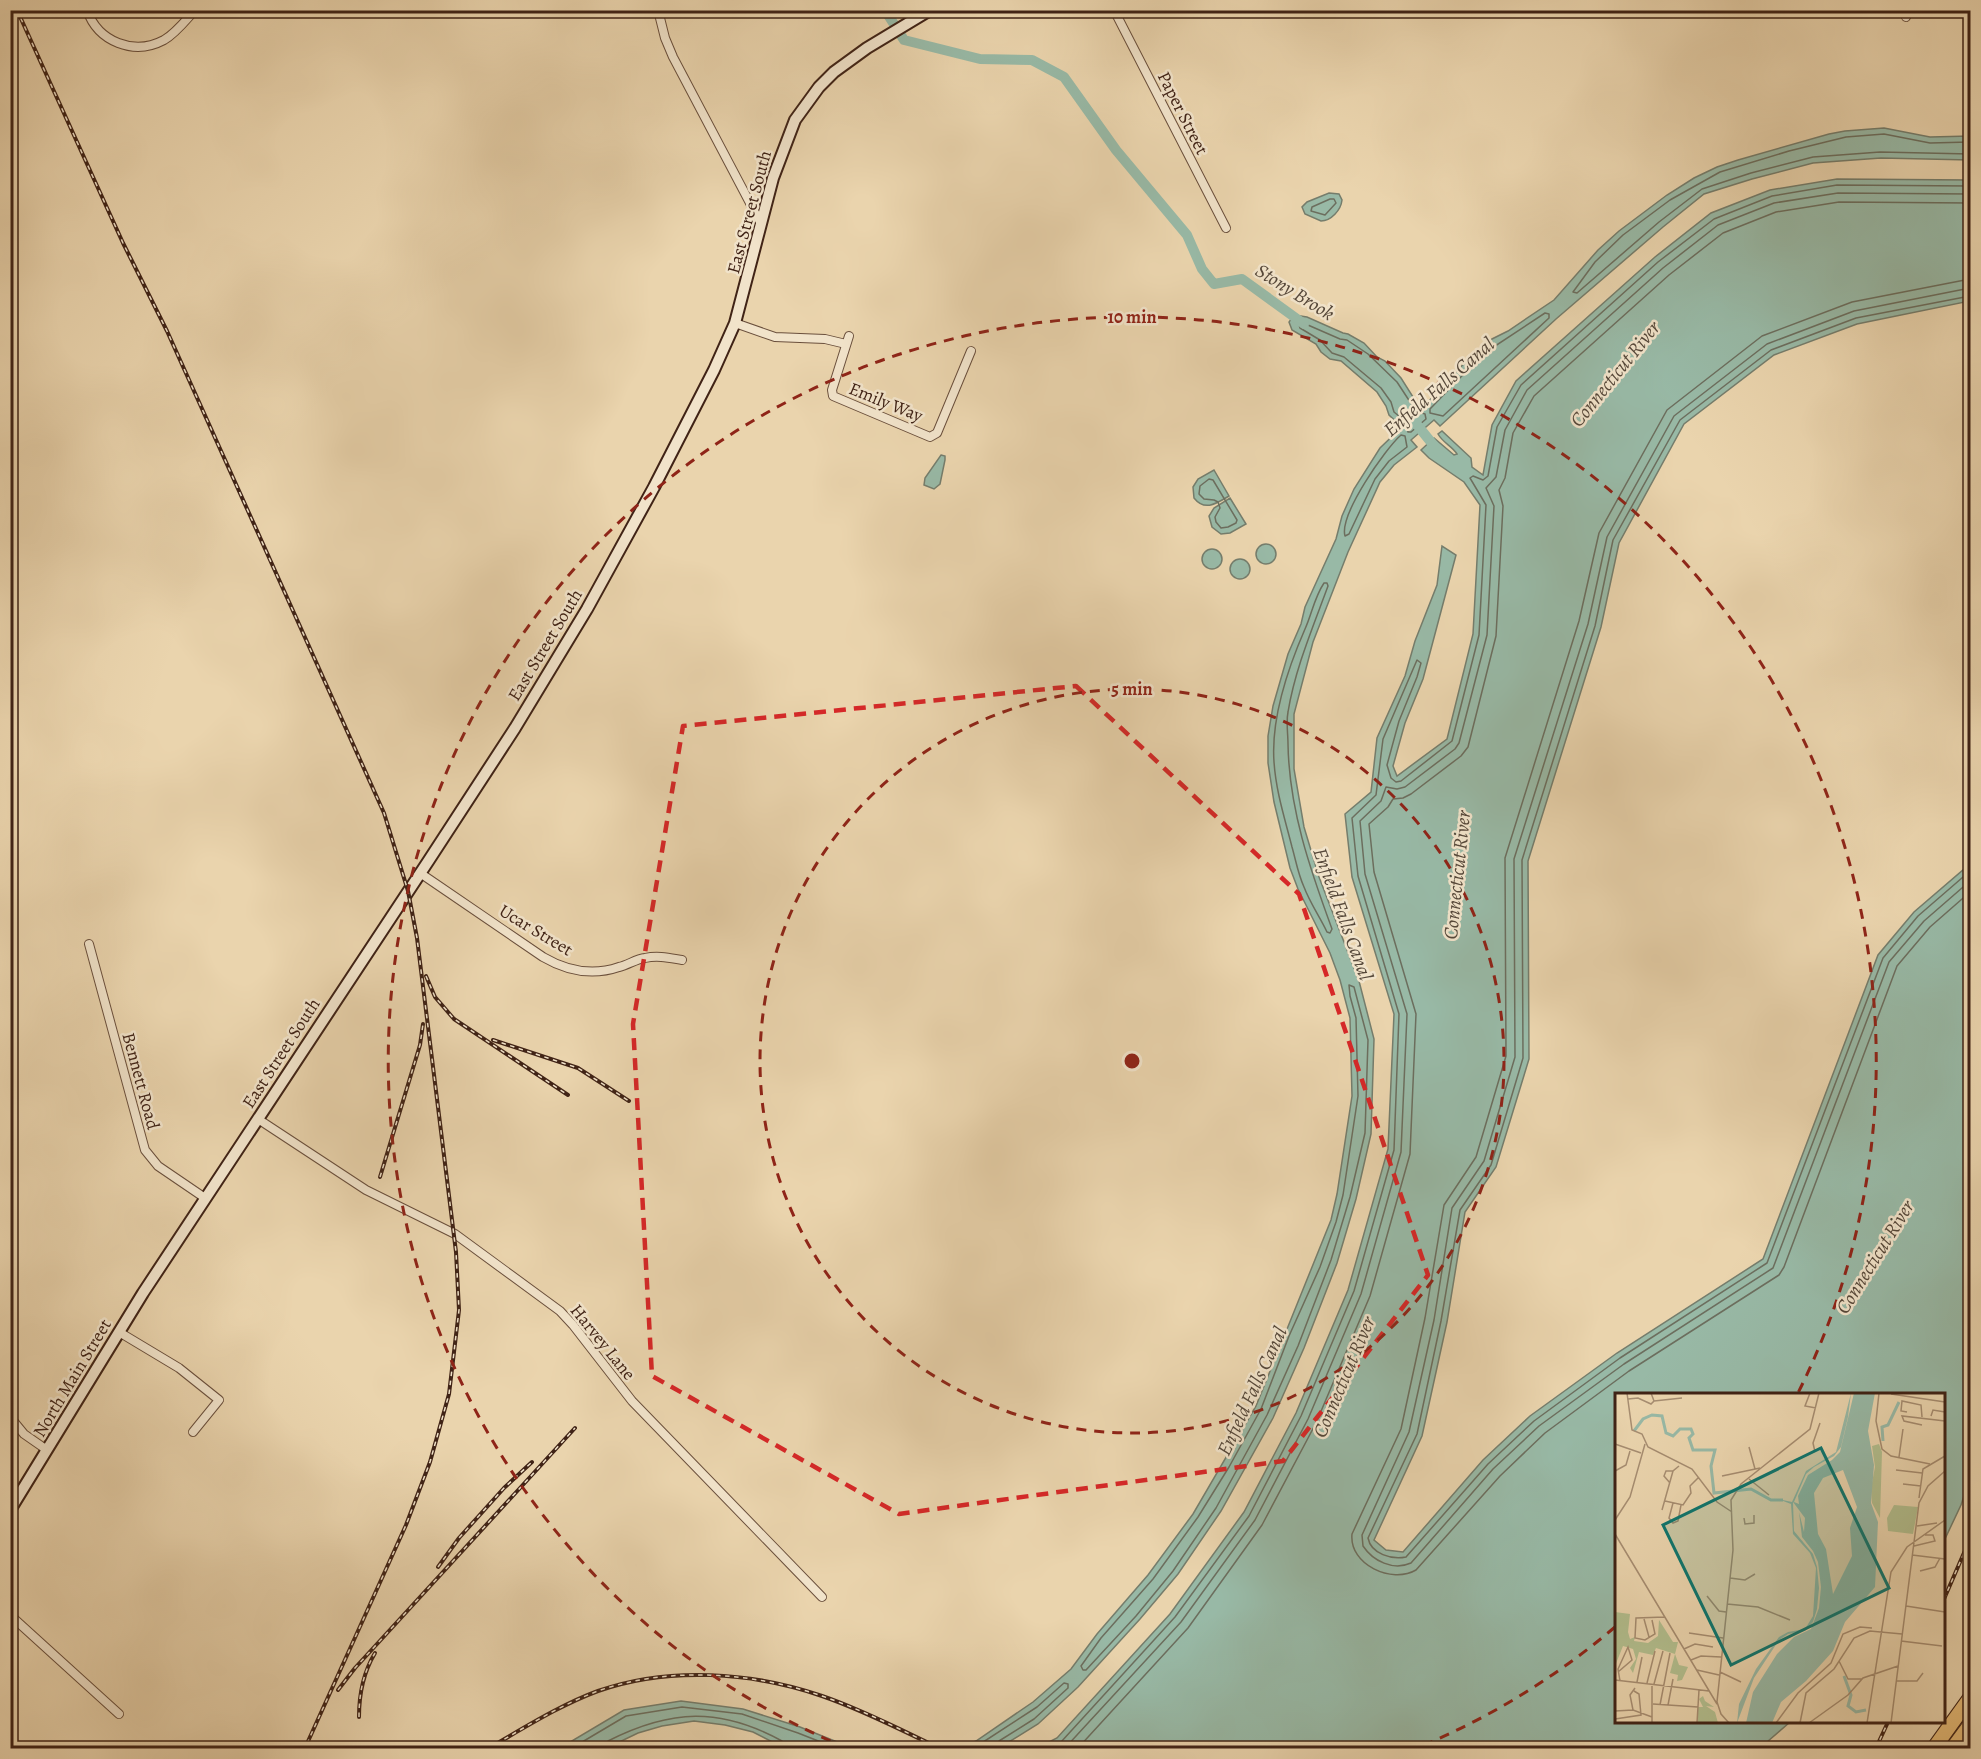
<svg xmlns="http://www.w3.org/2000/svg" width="1981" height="1759" viewBox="0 0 1981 1759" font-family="Alegreya,serif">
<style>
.water{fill:#98b9a6;stroke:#757d6c;stroke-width:1.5}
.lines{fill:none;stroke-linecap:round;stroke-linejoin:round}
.shore{stroke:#6c6e5e;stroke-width:1.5}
.river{stroke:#98b9a6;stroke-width:10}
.minor-casing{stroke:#6a4f3c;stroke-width:10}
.secondary-casing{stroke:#402316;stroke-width:14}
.motorway-casing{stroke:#402316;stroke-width:16}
.minor{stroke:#f1e3ca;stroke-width:8}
.secondary{stroke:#f1e3ca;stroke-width:10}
.motorway{stroke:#e5ba76;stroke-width:14}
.rail-casing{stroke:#402316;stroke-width:4}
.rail{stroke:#f1e3ca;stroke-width:1.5;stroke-dasharray:4.5;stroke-linecap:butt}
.marked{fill:none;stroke:#d62828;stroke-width:4.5;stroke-dasharray:12 8;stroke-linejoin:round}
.ring{fill:none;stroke:#8f2418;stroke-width:3;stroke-dasharray:10 8}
.labels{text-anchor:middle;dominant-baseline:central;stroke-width:5;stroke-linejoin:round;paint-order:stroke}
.street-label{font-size:18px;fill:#402316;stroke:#f1e3ca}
.water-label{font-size:20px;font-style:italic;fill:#56483a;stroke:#f1e3ca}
.inset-river{fill:none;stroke:#98b9a6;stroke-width:3}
.inset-road{fill:none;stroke:#a68d71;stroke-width:1.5}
.view{fill:#0f766e;fill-opacity:0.15;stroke:#0f766e;stroke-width:3}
.inset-edge{fill:none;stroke:#402316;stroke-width:3}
.centre{fill:#8f2418;stroke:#f1e3ca;stroke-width:3}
.ring-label{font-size:18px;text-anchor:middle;font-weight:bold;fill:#8f2418;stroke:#f1e3ca;stroke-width:5;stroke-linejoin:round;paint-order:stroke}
</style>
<rect width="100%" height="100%" fill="#ead4ad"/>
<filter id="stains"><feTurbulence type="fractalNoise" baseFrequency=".00333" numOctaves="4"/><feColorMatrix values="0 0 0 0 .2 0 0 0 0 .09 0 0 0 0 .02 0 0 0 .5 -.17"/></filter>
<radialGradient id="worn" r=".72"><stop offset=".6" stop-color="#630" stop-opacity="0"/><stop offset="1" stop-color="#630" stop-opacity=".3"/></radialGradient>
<g class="water">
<path d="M1884,128L1930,137L1970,136V160L1881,158L1813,163L1752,179L1704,194L1663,227L1556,319L1440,426L1434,420L1411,440L1417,447L1394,465L1380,482L1348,552L1313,642L1294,714V769L1304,827L1319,877L1359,981L1374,1039L1371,1134L1356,1199L1337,1263L1304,1348L1273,1418L1221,1511L1178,1574L1140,1619L1078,1687L1038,1724L999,1748H961L976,1741L1033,1702L1071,1669L1097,1634L1148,1575L1193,1514L1256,1406L1331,1220L1337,1194L1352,1096L1350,1018L1340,980L1330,953L1298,889L1290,868L1274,802L1268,763V736L1273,706L1288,654L1301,624L1305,607L1336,539L1342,516L1354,489L1380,448L1428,402L1470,357L1492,339L1508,331L1554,300L1598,250L1619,231L1667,195L1694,178L1717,167L1738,160L1829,134L1845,131Z"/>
<path d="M1837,179L1970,180V301L1857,324L1774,355L1684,424L1619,543L1601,627L1528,861L1529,1059L1496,1167L1465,1212L1447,1322L1422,1436L1374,1540L1386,1550L1403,1552L1483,1460L1530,1416L1617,1353L1763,1259L1878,955L1914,912L1970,864V1477L1961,1505L1944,1541V1394H1616V1722H1790L1760,1748H1037L1057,1738L1170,1614L1244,1512L1296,1413L1348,1290L1388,1149L1394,1014L1352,877L1345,814L1371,792L1377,738L1405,676L1415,641L1437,585L1442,546L1456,555L1423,679L1405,723L1393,766L1397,776L1447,739L1473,634L1480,505L1464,482L1429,458L1421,450L1434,438L1454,455L1457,454C1452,446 1443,443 1438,434L1442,431L1471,458L1472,467L1483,475L1492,425L1516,381L1655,257L1711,213L1770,190Z"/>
<path d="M1329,193L1339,194L1342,200C1341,210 1331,221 1321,221L1305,214L1302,207L1307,202Z"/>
<path d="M1294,315L1307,317L1343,333L1348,334L1364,343L1377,357L1385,361L1401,378L1420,408L1417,410L1415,409L1416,411L1413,414L1410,413L1412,415L1409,418L1406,416L1407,419L1404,422L1401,420L1403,423L1400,425L1389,415L1386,406L1377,392L1341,361L1330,359L1321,352L1316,344L1292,330L1289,322Z"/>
<path d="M941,455L945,456V460L940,484L934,489L924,485L925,478Z"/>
<path d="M1214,470L1229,496C1217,503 1205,512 1194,498L1193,487L1198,479Z"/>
<path d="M1230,498L1246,524L1230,533L1221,534L1212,527L1209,516L1214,508Z"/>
<circle cx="1266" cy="554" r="10"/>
<circle cx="1212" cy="559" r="10"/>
<circle cx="1240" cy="569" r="10"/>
<path d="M681,1701L743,1709L800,1727L852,1748H784L753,1732L725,1725L694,1721L662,1726L638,1733L607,1748H560L624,1710Z"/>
</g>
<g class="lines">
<g class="shore">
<path d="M1970,142L1930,143L1884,134L1846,137L1789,151L1720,172L1670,200L1623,235L1595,262L1573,292L1577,293L1659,222L1702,189L1751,173L1813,157L1880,152L1970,154"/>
<path d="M1330,199H1334L1336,203L1325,215L1311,211L1312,207Z"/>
<path d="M1970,279L1852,302L1762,336L1667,410L1599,533L1579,621L1505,858L1506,1056L1476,1157L1444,1205L1425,1318L1401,1429L1352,1534C1349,1565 1392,1584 1416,1570L1500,1476L1545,1433L1629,1371L1779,1275L1784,1267L1897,966L1930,927L1970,892"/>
<path d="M1970,288L1854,311L1767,344L1674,416L1607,537L1588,624L1514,859L1515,1057L1484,1161L1452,1208L1434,1320L1409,1432L1362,1535L1363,1546C1373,1561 1393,1571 1411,1563L1493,1469L1539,1426L1624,1364L1773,1268L1889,962L1924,921L1970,881"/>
<path d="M1970,296L1856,318L1771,350L1680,420L1613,540L1595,626L1522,860L1523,1058L1491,1165L1460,1210L1441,1321L1417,1434L1368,1538C1371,1554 1392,1560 1406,1557L1488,1464L1534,1421L1620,1358L1767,1263L1883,958L1918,916L1970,871"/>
<path d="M1545,313L1549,314V318L1443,416L1430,413V409L1483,354Z"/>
<path d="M1301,322L1340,339L1347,340L1368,354L1397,382L1416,411L1425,414L1426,419L1411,432H1408L1406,422L1394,412L1391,402L1381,388L1344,357L1332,353L1320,340L1300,328L1299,324Z"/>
<path d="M1401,435L1405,436L1407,447L1389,461L1375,479L1349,534L1345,536C1339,515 1385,449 1401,435Z"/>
<path d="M1209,479L1213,480L1237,520L1236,523L1228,527L1221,528L1216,522L1215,517L1220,508L1218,502L1214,500L1204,499L1199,494L1200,486Z"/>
<path d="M1324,583H1327L1328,586C1313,627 1295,669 1288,712C1286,722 1288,734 1288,744C1289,809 1310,869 1332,929L1330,933L1327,932C1320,917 1310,903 1304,887C1298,874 1296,861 1292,847C1285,819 1276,792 1274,762C1271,720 1288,668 1305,629C1312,614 1314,598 1324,583Z"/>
<path d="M1349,985L1354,987L1368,1040L1365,1133L1350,1197L1331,1260L1298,1346L1267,1415L1216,1508L1173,1571L1136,1616L1086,1670H1083L1081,1666L1101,1638L1153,1579L1198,1517L1229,1467L1261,1409L1289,1336L1320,1267L1336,1222L1343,1195L1358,1096L1356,1018L1350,996Z"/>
<path d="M572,1748L626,1716L682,1707L742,1714L798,1733L836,1748"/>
<path d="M605,1748L608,1741C671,1709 720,1707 782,1741L785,1748"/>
<path d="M974,1748L1037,1707L1064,1683L1068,1684V1688L1034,1719L999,1741L997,1748"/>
<path d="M1050,1748L1061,1742L1175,1617L1249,1516L1301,1416L1354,1291L1394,1150L1399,1014L1358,876L1352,818L1376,795L1383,739L1417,660L1421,663L1417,677L1399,721L1387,765L1391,778L1396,782L1401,781L1452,741L1479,635L1486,505L1470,478L1473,476L1483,480L1488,476L1497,427L1521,385L1658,262L1714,219L1772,196L1837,185L1970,186"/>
<path d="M1065,1748L1181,1622L1255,1520L1308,1419L1361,1294L1401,1152L1407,1014L1365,874L1360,821L1381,801L1386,787L1397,789L1405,787L1455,749L1459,743L1487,635L1494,506L1486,488L1496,477L1505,430L1527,390L1663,268L1718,225L1774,203L1838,193L1970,194"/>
<path d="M1078,1748L1188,1628L1262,1525L1316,1423L1370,1296L1410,1154L1416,1014L1374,872L1369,824L1388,807L1393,799L1403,798L1411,794L1461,756L1468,747L1496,636L1503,506L1499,490L1505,478L1513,433L1534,396L1669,275L1723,233L1776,212L1839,202L1970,203"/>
</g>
<g class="river">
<path d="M885,10L904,40L980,59L1032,60L1064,77L1116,150L1187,235L1202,269L1214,284L1242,279L1304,324"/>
<path d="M1401,405L1439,452"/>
</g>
<g class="minor-casing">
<g id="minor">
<path d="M87,10C98,42 134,56 164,40C176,33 185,21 195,10"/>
<path d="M658,10L665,38L673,57L761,224"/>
<path d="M1114,10L1226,228"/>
<path d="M1906,17L1909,10"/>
<path d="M735,323L775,337L825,339L846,344"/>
<path d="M849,336L832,390L833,396L930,437L937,433L971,351"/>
<path d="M420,873L543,957C567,971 593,976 619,967C628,965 636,959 645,958C658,955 670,958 682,960"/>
<path d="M89,944L145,1150L158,1166L205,1198"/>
<path d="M258,1119L366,1190L455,1234L560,1311L573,1325L632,1401L822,1597"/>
<path d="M119,1332L179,1368L219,1400L193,1432"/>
<path d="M10,1417L24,1434L47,1450"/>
<path d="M10,1615L119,1714"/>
</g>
</g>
<g class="secondary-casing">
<path id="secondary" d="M10,1510L143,1293L429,860L515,728L587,609L654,487L714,370L735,323L773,178L795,120L819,87L834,72L867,48L930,10"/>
</g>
<g class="motorway-casing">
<g id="motorway">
<path d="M1934,1748L1970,1698"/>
<path d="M1953,1748L1970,1725"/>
</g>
</g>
<use href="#minor" class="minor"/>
<use href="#secondary" class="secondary"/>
<use href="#motorway" class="motorway"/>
<g class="rail-casing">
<g id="rail">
<path d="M17,10L123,243L167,331L384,813L408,891L417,938L456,1252L459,1310L449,1394L430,1462L406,1525L305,1748"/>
<path d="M426,976L435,997L454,1019L568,1095"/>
<path d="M493,1040L578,1068L629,1101"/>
<path d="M380,1177L420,1045L423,1024"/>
<path d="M438,1567L459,1538L504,1488L532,1462"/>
<path d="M1944,1599L1970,1539"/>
<path d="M338,1690L355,1668L575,1428"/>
<path d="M359,1717C359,1694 363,1673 375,1653"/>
<path d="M489,1748C524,1728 560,1705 598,1691C669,1666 752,1672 822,1696C863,1710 901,1730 939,1748"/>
<path d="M1876,1748L1888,1722"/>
</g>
</g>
<use href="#rail" class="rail"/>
</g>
<path class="marked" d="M1076,686L1299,894L1428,1275L1283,1461L899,1514L652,1376L633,1024L683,726Z"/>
<g class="ring">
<circle cx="1132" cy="1061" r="372"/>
<path d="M1615 1627A744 744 0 0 1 1417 1748M847 1748A744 744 0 1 1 1798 1393"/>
</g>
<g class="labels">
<g class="street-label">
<text transform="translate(1183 113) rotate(63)">Paper Street</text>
<text transform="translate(749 212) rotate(-75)">East Street South</text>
<text transform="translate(886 402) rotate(22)">Emily Way</text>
<text transform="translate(545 645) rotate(-59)">East Street South</text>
<text transform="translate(536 930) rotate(31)">Ucar Street</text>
<text transform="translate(281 1053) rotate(-57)">East Street South</text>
<text transform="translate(141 1081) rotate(75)">Bennett Road</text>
<text transform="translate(603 1342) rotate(51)">Harvey Lane</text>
<text transform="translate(72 1378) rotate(-59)">North Main Street</text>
</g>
<g class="water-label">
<text transform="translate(1295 292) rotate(32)">Stony Brook</text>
<text transform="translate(1615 374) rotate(-51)">Connecticut River</text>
<text transform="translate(1439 387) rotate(-41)">Enfield Falls Canal</text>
<text transform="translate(1457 875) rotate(-84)">Connecticut River</text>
<text transform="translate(1343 914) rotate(70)">Enfield Falls Canal</text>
<text transform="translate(1875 1257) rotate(-58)">Connecticut River</text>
<text transform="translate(1344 1377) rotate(-67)">Connecticut River</text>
<text transform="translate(1252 1391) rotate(-65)">Enfield Falls Canal</text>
</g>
</g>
<g transform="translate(1615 1393)">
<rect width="330" height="330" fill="#ead4ad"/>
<path d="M264,51L267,59L265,125L257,110L256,95L260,74L257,53ZM279,112L303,114L298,141L273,138L272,125ZM0,219L15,221L13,239L15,246L20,244L19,248L33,250L43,243L44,227L58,249H63L60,261L64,272L73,274L67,287L62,288L63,282L55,280L60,261L41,255L38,262L24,259L18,280L15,275L21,266L18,256L8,253L0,273ZM88,303L90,308L99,314L91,313L100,319L103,330H83V314H88L84,306Z" fill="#b2be8e"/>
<path d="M236,0L233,24L226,54L219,63L199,74L191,81L179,109L184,111L183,103L193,82L217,67L225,59L239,0H260L253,38L259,72L256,110L263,129L260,194L230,229L218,258L191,288L166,309L157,330H131L138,299L162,261L179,244L196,236L204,215L206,194L203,169L198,158L187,144L184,119L189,139L190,125L178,109L179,138L198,161L202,174L204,195L202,216L198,229L190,238L173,241L164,247L139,285L122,330L124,311L141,276L164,244L173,239L190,236L198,223L201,175L195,160L178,141L176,111L163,106L177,109L191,78L221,59ZM228,77L242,114L235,135L237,163L218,201L211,156L203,141L199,100L208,85Z" fill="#98b9a6" fill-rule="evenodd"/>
<path class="inset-river" d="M19,38L28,26L37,22L47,23L51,40L58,43L65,36H76L78,41L74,45L78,57H100L96,73L99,100L136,96L156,107H168M268,48L267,34L273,32L284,9M229,283L236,302L233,313L241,319L251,317"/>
<path class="inset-road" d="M12,0L17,37L27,41L33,54L77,76L102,109L117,119M195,0L190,13L201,15M264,0L261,28L267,56L276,63L315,71M276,1L330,9M13,6L23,5L36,11L39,8L36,0M39,8L67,5M292,19L286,18L287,8L306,12L307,24M316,23L318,17L330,19M307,32L289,28L287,23L330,28M0,51L26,60M134,54L140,76M200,59L198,50L205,30M284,64L288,36M281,77L307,80M0,78L11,72L15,58M107,83L145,75M134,86L154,102M55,90L49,83L51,78H58M288,91L306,93M304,105L308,76L330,63M50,108L68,112L76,100L75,93L84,84M58,110L54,125L58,130L63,128L66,112M47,117L58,78L64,73M129,125L130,131L139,130V122M0,127L15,104L30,51M302,133L322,130M0,141L102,311M299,153L320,148L318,142H310M297,162L330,166M305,178L320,174L325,165M115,185L130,187L140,181M92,203L104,218L111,219M112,211L143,214L175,227M291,213L330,219M29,226L34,244M37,227L40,241L30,247L20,245L21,225L50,224M74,240L108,245M286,248L327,253M69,256L80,251L98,254M76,267L86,263L106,264M224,268L233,286H247M82,277L104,282M3,279L17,267L13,254L3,276L5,288M105,279L126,289M0,287L94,298M282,288H302L308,280M22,289L27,264M32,290L40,258M39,291L48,258M38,311L83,314M45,312L55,260M53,312L58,286M18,317L15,302L20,295M0,318L18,317L37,324M0,326L26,322L24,301L19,298M37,330V291M82,330L84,297M114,330L106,321L102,309L118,157L116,107L126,91L195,36L204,0M161,330L183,300L216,270L228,241L245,234L257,235M185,330L191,300L219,276L239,245L255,238L287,241M194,330L233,302L248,285L283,273M252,330L276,179L292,154L330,127M276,330L304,110L313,93L330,78"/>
<path class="view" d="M206,55L274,195L116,272L48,132Z"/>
<rect width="330" height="330" class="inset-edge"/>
</g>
<circle cx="1132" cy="1061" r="9" class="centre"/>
<g class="ring-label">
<text x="1132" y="323">10 min</text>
<text x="1132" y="695">5 min</text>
</g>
<rect width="1981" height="1759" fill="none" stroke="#ead4ad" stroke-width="36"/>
<rect x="12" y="12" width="1957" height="1735" fill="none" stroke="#402316" stroke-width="3"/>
<rect x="18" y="18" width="1945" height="1723" fill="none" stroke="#402316" stroke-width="1.5"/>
<rect width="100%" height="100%" filter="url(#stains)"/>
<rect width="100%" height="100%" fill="url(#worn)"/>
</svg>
